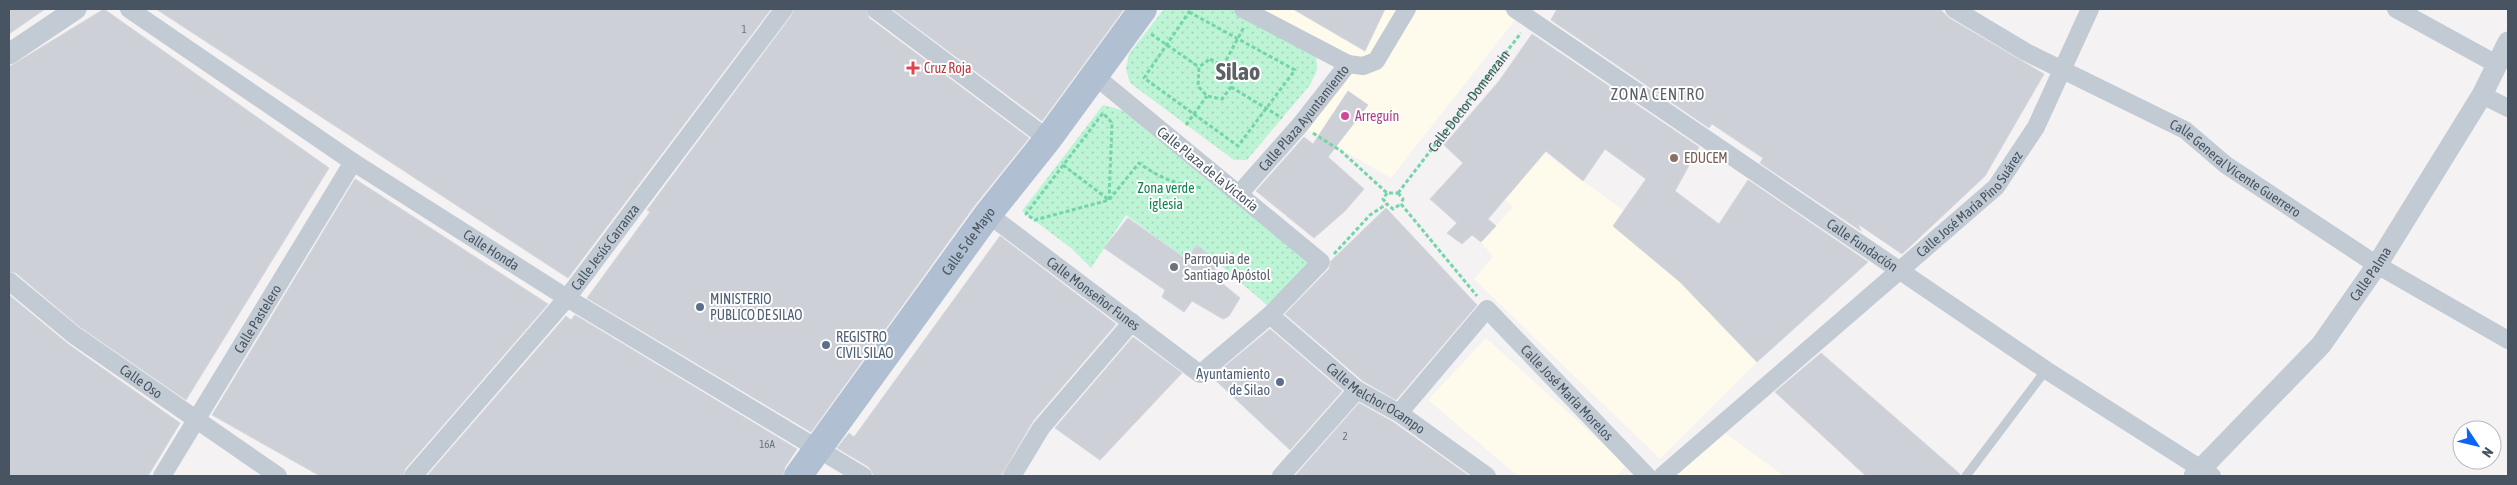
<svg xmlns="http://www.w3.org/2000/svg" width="2517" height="485" viewBox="0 0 2517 485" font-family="'Asap Condensed',sans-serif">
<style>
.commercial{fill:#fefaec}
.park{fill:url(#park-dots)}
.building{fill:#cdd0d6;stroke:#d5d7dd}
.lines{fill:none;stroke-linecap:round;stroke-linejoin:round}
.path{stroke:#73d5aa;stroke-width:3;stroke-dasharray:4 2.5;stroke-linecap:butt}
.service{stroke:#c2cbd4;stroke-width:9}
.minor{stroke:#c2cbd4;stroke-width:18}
.tertiary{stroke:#c2cbd4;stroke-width:21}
.primary{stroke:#b0bfd2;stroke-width:28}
.health-dot{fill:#e0444e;stroke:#fff;stroke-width:2}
.hotel-dot{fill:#d1479c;stroke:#fff;stroke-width:2}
.education-dot{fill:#8d6e63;stroke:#fff;stroke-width:2}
.worship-dot{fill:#6b7280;stroke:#fff;stroke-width:2}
.service-dot{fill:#5c6f8a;stroke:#fff;stroke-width:2}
.labels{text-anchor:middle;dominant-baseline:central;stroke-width:4;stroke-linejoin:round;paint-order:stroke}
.number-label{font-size:11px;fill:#69737e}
.health-label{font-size:14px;fill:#be3a42;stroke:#fff;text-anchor:start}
.street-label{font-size:14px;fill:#485461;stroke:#fff}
.hotel-label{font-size:14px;fill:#b23c85;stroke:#fff;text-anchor:start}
.education-label{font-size:14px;fill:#785e54;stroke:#fff;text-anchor:start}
.park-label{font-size:14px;fill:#108551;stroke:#fff}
.worship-label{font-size:14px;fill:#5b616d;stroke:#fff;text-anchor:start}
.service-label{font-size:14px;fill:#4e5e75;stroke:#fff;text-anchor:start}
.quarter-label{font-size:16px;letter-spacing:1px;fill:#5d6167;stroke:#fff}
.town-label{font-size:24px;font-weight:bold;fill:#5d6167;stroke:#fff}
</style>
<defs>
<pattern id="park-dots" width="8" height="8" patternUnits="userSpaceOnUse" patternTransform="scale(1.25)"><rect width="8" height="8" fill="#bef4d6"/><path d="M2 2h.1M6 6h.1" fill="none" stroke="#a5d3ba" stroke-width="1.8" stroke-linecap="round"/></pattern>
</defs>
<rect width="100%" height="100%" fill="#f4f2f2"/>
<g class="commercial">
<path d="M1261,9H1398L1363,66Z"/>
<path d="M1417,9H1501L1516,19L1391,178L1308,130L1350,73L1363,75L1381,65Z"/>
<path d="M1499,81L1562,126L1545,153L1624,211L1619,230L1680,282L1757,362L1660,459L1474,279L1493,257L1481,242L1513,207L1444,145Z"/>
<path d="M1486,338L1626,465L1617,476H1518L1428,400Z"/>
<path d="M1718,428L1784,476H1662Z"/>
</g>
<g class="park">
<path d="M1164,9H1237L1316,55L1317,70L1310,85L1247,160H1234L1130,83L1126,69L1129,54Z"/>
<path d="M1103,105L1129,112L1311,264L1268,306L1197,245L1186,259L1126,215L1091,268L1072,249L1022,211Z"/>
</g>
<g class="building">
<path d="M9,9H45L9,34Z"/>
<path d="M104,9L329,168L186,400L80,327L16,273L9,271V67Z"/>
<path d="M156,9H771L568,278Z"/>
<path d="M794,9H865L869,18L1029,138L975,205L811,432L587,298L650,212L647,210L792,15Z"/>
<path d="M892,9H1124L1042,121Z"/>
<path d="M1293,9H1385L1365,51Z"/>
<path d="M1557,9H1940L1949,18L2044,74L1985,176L1902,254L1858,224L1861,231L1760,163L1763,158L1712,124L1709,128L1551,20Z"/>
<path d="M1532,34L1699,147L1675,191L1719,224L1748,180L1868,262L1757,362L1680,282L1613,226L1646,179L1605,149L1583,181L1546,151L1488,219L1496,226L1481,242L1472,235L1462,244L1447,233L1457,223L1430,199L1463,163L1444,145L1499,81Z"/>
<path d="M1348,91L1368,105L1328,157L1364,189L1345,211L1314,238L1256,191L1304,137L1313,144Z"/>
<path d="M355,179L548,304L405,469L403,476H320L212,415Z"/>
<path d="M1386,208L1477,305L1396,400L1363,381L1285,314L1329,269L1331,261Z"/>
<path d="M1128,218L1186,259L1197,245L1220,263L1212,275L1240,298L1229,316L1223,319L1192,301L1184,312L1162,297L1165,290L1104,248Z"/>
<path d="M1000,236L1116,324L1033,421L1001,476H874L869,467L837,448L849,433L854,437Z"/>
<path d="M9,295L68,344L180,423L148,476H9Z"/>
<path d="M575,315L797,449L785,467L783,476H427L566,316L571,320Z"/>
<path d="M1270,329L1342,391L1290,450L1212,377Z"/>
<path d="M1133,337L1182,373L1100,460L1055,428Z"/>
<path d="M1821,353L1960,474V476H1866L1775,392Z"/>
<path d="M1359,403L1393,422L1469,476H1295Z"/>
</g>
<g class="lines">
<g class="path">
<path d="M1189,12L1295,70L1238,146L1144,78Z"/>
<path d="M1151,34L1199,67"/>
<path d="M1210,59L1223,66L1232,75L1231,87L1222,99L1207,96L1198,86L1199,67Z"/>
<path d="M1223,66L1244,27"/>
<path d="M1231,87L1282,118"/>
<path d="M1186,125L1207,96"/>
<path d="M1313,133L1341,151L1387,193H1398"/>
<path d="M1063,165L1109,200"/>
<path d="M1387,193L1383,199L1387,204"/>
<path id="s1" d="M1398,193L1521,33"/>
<path d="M1398,193L1403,199L1401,204"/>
<path d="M1109,200L1112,123L1103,113L1026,214L1035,220L1109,200L1139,163C1161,179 1176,184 1203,188"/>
<path d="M1401,204L1477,296"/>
<path d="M1334,254L1370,215L1387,204L1393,209L1401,204"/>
</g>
<path class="service" d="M1966,476L2046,370"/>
<g class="minor">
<path id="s2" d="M129,9L353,162L567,298L863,476"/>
<path d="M875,9L1048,139"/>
<path d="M1243,9L1348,64"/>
<path id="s3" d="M1515,9L2046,370L2212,476"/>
<path id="s4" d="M1954,9L2026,52L2185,130L2226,165L2377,265L2508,340"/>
<path d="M2396,9L2498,65"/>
<path d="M2482,95L2508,108"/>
<path id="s5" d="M1239,194L1300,125L1348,64L1363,66L1376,61L1407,9"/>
<path id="s6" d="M988,214L1200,374L1270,315L1321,262L1095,76"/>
<path id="s7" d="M9,281L74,335L278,476"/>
<path id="s8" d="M1270,315L1357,390L1399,413L1487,476"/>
<path id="s9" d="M1399,413L1487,309L1647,476"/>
<path id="s10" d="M162,476L353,162"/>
<path id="s11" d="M413,476L567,298L784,9"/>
<path d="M1012,476L1041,428L1132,322"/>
<path d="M1281,476L1357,390"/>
<path id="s12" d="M1662,476L1996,187L2036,127L2090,9"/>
</g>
<g class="tertiary">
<path d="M9,54L76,9"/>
<path id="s13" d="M2194,476L2321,345L2377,265L2482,95L2508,42"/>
</g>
<path class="primary" id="s14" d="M798,476L988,214L1048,139L1143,9"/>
</g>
<path class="health-dot" d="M910.5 60.5h5v5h5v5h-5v5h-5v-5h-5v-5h5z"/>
<circle class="hotel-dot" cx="1345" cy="116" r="5"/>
<circle class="education-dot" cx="1674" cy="158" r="5"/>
<circle class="worship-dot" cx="1174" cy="267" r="5"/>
<g class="service-dot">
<circle cx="700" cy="307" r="5"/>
<circle cx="826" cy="345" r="5"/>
<circle cx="1280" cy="382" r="5"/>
</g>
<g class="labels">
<g class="number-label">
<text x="744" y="29">1</text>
<text x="1345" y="436">2</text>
<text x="767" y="444">16A</text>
</g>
<g class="health-label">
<text x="924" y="68">Cruz Roja</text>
</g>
<g class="street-label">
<text stroke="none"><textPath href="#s1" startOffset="116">Calle Doctor Domenzain</textPath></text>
<text stroke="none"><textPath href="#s5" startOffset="100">Calle Plaza Ayuntamiento</textPath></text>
<text transform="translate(1208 169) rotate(39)">Calle Plaza de la Victoria</text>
<text stroke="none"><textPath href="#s4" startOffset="324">Calle General Vicente Guerrero</textPath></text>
<text stroke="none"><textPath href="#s12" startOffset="411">Calle José María Pino Suárez</textPath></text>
<text stroke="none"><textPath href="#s14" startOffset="290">Calle 5 de Mayo</textPath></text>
<text stroke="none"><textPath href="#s3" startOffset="420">Calle Fundación</textPath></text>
<text stroke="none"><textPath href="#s11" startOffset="299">Calle Jesús Carranza</textPath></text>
<text stroke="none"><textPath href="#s2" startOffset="435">Calle Honda</textPath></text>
<text stroke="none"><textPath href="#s13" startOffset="269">Calle Palma</textPath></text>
<text stroke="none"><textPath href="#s6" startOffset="132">Calle Monseñor Funes</textPath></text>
<text stroke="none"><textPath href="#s10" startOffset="184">Calle Pastelero</textPath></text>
<text stroke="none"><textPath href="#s7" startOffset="166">Calle Oso</textPath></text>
<text stroke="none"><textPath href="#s9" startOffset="252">Calle José María Morelos</textPath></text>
<text stroke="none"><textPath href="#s8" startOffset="135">Calle Melchor Ocampo</textPath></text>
</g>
<g class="hotel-label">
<text x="1355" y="116">Arreguín</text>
</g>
<g class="education-label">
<text x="1684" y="158">EDUCEM</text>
</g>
<g class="park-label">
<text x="1166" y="188">Zona verde<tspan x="1166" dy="16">iglesia</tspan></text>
</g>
<g class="worship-label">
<text x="1184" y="259">Parroquia de<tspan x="1184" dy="16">Santiago Apóstol</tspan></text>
</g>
<g class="service-label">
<text x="710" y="299">MINISTERIO<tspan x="710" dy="16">PUBLICO DE SILAO</tspan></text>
<text x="836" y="337">REGISTRO<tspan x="836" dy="16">CIVIL SILAO</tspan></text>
<text x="1270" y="374" text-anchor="end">Ayuntamiento<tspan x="1270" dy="16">de Silao</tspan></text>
</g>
<g class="quarter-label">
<text x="1658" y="94">ZONA CENTRO</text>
</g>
<g class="town-label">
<text x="1238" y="71">Silao</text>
</g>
</g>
<rect width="2517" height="485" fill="none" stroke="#485461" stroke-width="20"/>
<g transform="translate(2477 445) rotate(125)"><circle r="24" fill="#ffffff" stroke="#b6bbc0"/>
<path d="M0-4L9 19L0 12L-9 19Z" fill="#0b64f5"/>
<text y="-8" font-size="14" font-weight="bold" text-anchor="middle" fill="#485461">N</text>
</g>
</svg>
